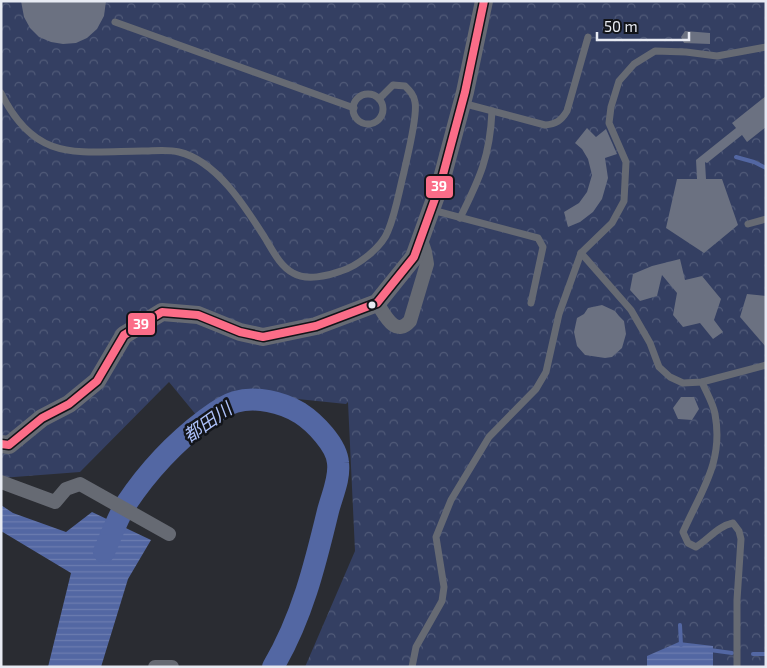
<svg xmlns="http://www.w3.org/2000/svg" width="767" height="668" viewBox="0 0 767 668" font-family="'Exo 2','Noto Sans JP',sans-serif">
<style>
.forest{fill:url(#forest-crowns)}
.water{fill:url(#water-rules)}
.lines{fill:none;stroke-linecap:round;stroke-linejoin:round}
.stream{stroke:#5367a3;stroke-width:4}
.river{stroke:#5367a3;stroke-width:22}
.building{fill:#6b7181}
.service{stroke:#666a73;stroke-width:7}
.minor{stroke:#666a73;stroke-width:14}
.tertiary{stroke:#666a73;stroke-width:18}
.bus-1-casing{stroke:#121419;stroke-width:11}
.bus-1{stroke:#fb6d88;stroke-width:8}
.bus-dot{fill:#e8ebf3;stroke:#121419;stroke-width:2}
.labels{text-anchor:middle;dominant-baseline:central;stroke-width:5;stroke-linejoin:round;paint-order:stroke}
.water-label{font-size:18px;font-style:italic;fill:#aec2fa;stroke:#121419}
.line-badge{stroke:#121419;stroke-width:2}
.badge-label{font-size:14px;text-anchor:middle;font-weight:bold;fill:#fff}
</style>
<defs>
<pattern id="forest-crowns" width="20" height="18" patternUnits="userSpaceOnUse" patternTransform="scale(1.25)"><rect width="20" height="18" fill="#343f62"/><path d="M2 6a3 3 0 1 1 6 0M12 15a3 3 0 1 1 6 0" fill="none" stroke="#515b79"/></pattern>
<pattern id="water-rules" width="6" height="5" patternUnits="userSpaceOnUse" patternTransform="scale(1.25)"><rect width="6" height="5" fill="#5367a3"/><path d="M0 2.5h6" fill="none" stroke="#6c7db0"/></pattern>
</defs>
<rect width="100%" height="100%" fill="#2a2c32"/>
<path class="forest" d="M1,1H766V667H305L355,551L348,402L346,404L231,392L197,416L169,382L80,472L1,478Z"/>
<g class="water">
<path d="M1,505L13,513L66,532L92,512L151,540L128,579L101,667H48L71,573L1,531Z"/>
<path d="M679,642L713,646V667H647V656Z"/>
</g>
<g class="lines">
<g class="stream">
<path d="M736,157L754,162L766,168"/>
<path d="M680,625L681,645"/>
<path d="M710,650L732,653"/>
<path d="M753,654H766"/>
</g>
<path class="river" d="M104,552C111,536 117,519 126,504C148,471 174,443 206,419C214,413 225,405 235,402C256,396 282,402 300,413C314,422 337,445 338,463C340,479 332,495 328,511C315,565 302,618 273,667"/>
</g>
<g class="building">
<path d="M21,1H106L104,16L97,29L87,38L76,43L63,44L51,42L39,37L30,28L24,17Z"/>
<path d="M685,31L710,33V44L684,43L681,37Z"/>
<path d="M766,96V127L747,142L742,135L707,163L705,162L706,179H722L738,225L704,253L666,228L677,179H697L696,160L736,128L732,123Z"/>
<path d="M587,128L596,137L606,129L617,154L605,158L608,178L602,199L593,212L580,222L568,227L564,212L579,203L587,192L592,175L588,159L582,149L575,143Z"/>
<path d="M680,259L685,280L702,276L721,299L714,320L723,332L713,339L700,323L683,327L673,315L677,293L662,275L657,296L640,301L630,290L633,274L652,266Z"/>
<path d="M747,294L766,296V347L740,317Z"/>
<path d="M602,305L615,311L619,316L624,321L626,334L622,348L612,357L605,358L585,355L577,346L574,332L577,318L584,314L588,308Z"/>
<path d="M681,397H694L699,409L692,420L678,419L673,408Z"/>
</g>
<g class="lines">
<g class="service">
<path d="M115,22L354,108"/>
<path d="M1,93C35,162 75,152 142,151C153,151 168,149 179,152C217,161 246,208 265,238C273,251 280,266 293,273C306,281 328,276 341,271C358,266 382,247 388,231C396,212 399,191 404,172C407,157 418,116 415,102C414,95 410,91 405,86L393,85L379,99"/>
<circle cx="368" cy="109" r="15"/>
<path d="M462,103L545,125C556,124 561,121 567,111L588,37"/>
<path d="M432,210L538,238L543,247L531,303"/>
<path d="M460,218C480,178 490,156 492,111"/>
<path d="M748,224L766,219"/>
<path d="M581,253L631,310L650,343L659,367L670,377L683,383L702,382L766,365"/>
<path d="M702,382C706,392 713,403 715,414C724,462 701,491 683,532L688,543L696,547C709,539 718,526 733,523L739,531L741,539L737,600V667"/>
<path d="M412,667L416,647L442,601L444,587L436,537L451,500L489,437L536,389L546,372L559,314L581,253L612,223L624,201L626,162L609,123L611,107L619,81L634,64L655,51L686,52L717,56L766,47"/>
</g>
<g class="minor">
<path d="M377,303C385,315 395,338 410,321L427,264L425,252L421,240"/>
<path d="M1,482L55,502L66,489L80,484L169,534"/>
<path d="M155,667H172"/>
</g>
<path class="tertiary" d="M1,444L9,445L42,418L69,404L97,381L124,335L162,312L198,315L240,332L263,337L316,326L377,303L414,257L441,182L465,92L484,1"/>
<g class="bus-1-casing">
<path id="bus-1" d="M1,444L9,445L42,418L69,404L97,381L124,335L162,312L198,315L240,332L263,337L316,326L377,303L414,257L441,182L465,92L484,1"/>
</g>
<use href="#bus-1" class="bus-1"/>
</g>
<circle class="bus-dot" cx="372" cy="305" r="4.5"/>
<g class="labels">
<g class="water-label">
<text transform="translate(207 422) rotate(-35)">都田川</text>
</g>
</g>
<g class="line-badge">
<rect x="425" y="175" width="29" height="24" rx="5" fill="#fb6d88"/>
<rect x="127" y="312" width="29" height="24" rx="5" fill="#fb6d88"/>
</g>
<g class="badge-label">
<text x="439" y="191">39</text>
<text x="141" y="329">39</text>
</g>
<rect width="767" height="668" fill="none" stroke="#e8ebf3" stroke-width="5"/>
<path d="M597 32v8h92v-8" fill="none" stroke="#e8ebf3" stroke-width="2.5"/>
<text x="604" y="32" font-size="15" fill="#e8ebf3" stroke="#121419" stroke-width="4" paint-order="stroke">50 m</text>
</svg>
